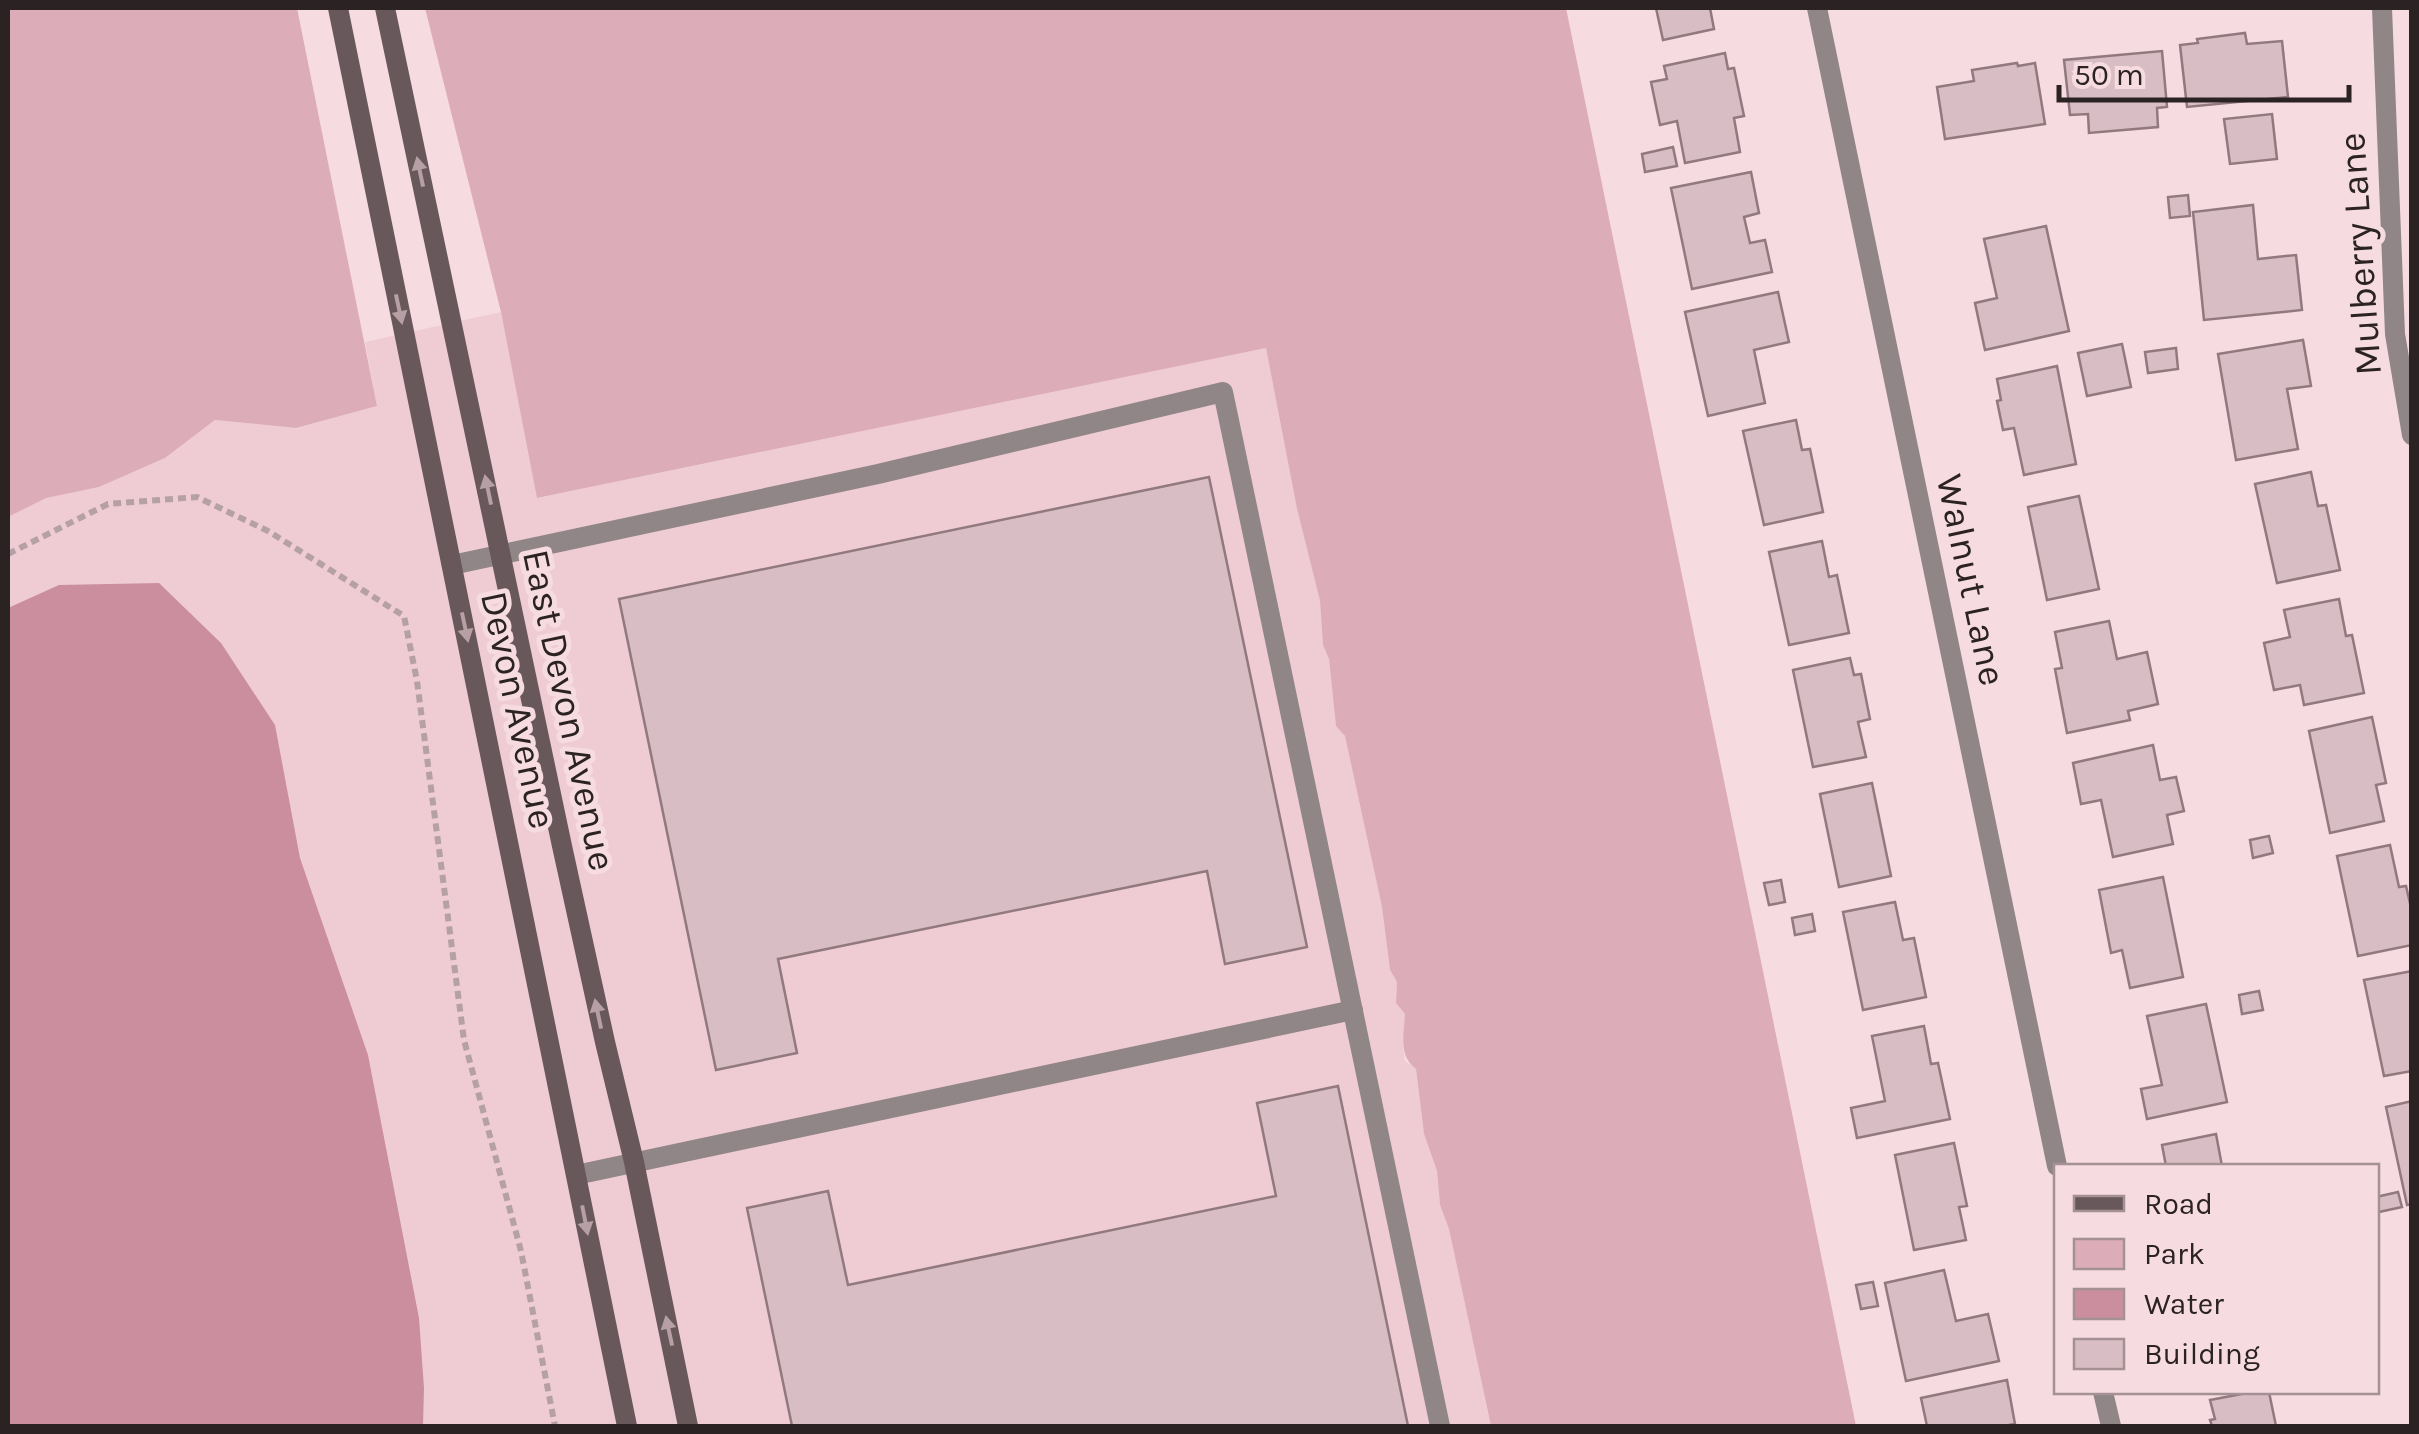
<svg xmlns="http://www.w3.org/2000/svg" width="2419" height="1434" viewBox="0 0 2419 1434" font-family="Karla,sans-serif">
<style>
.built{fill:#efccd4}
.green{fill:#dcadb9}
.water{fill:#cb8e9f}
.building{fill:#d8bec4;stroke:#91797f;stroke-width:2.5}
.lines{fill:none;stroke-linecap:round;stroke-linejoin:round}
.path{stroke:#b5a0a5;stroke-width:6;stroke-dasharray:8 5;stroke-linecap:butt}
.lane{stroke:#908587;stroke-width:20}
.street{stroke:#908587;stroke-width:20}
.secondary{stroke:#68585c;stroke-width:20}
.oneway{fill:#b6a0a5}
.labels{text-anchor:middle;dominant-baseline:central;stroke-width:10;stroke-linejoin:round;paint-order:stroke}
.street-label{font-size:38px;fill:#2b2224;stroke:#f6dbe1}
</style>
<rect width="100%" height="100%" fill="#f6dbe1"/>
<path class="built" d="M501,312L538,498L1266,348L1297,509L1320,601L1323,645L1329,659L1336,725L1345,736L1382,907L1390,970L1397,982L1396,1003L1406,1014L1403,1046L1405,1061L1416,1069L1424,1134L1437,1171L1440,1205L1449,1229L1491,1426H8V517L46,497L99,487L165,458L215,420L296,428L377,406L365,342Z"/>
<g class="green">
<path d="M8,8H297L377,406L296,428L215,420L165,458L99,487L46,498L8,517Z"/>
<path d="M425,8H1566L1856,1426H1491L1449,1229L1440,1205L1437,1171L1424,1134L1416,1069C1398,1055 1404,1035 1405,1014L1396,1003L1397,982L1390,970L1382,907L1345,736L1336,726L1329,659L1323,645L1320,601L1297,509L1266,348L537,498L501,312Z"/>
</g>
<path class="water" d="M159,583L221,643L275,725L300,858L368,1055L419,1318L424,1388L423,1426H8V608L59,585Z"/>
<g class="building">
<path d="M1656,8H1710L1714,29L1663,40Z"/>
<path d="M2245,33L2247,44L2282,41L2288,97L2187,107L2180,45L2198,43L2197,39Z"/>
<path d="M2162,51L2167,107L2157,108L2158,127L2089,133L2088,114L2070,115L2064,60Z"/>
<path d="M1725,53L1728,69L1734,68L1744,116L1734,118L1740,152L1685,163L1677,121L1660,125L1651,82L1667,79L1664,66Z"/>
<path d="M2017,63L2018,66L2035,63L2045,124L1945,139L1937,87L1974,81L1972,70Z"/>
<path d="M2272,114L2277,159L2230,164L2224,119Z"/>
<path d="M1673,147L1677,166L1645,172L1642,154Z"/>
<path d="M1751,172L1759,213L1744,217L1750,243L1765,240L1772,272L1692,289L1671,188Z"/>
<path d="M2188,195L2190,216L2170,218L2168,197Z"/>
<path d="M2253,205L2258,259L2296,255L2302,310L2204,320L2193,212Z"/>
<path d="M2046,226L2069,331L1985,350L1975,303L1997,298L1984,239Z"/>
<path d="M1778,292L1789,342L1754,350L1765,403L1708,416L1685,312Z"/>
<path d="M2303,340L2311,386L2287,389L2298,449L2236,460L2218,354Z"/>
<path d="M2122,344L2131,387L2087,396L2078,353Z"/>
<path d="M2176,348L2178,369L2148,373L2145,352Z"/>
<path d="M2057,366L2076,464L2024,475L2014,428L2003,430L1997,401L2001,400L1997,379Z"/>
<path d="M1796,420L1802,450L1810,449L1823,512L1764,525L1743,431Z"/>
<path d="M2311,472L2318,506L2326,505L2340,570L2277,583L2255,484Z"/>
<path d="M1209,477L1307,947L1225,964L1207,871L778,959L797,1053L716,1070L619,599Z"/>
<path d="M2079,496L2099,589L2047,600L2028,507Z"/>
<path d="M1822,541L1829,577L1837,575L1849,633L1789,645L1769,552Z"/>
<path d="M2339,599L2346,636L2352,635L2364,693L2304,705L2300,685L2274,690L2264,643L2290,637L2284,610Z"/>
<path d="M2109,621L2117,659L2147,652L2158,704L2128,711L2130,720L2067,733L2055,669L2062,668L2055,632Z"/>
<path d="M1850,658L1854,675L1861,674L1870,719L1858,722L1866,757L1813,767L1793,670Z"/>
<path d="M2372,717L2386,783L2376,785L2384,821L2330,833L2309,731Z"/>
<path d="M2153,745L2160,780L2176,777L2184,811L2167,815L2173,844L2113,857L2101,800L2081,804L2073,763Z"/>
<path d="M1872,783L1891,876L1839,887L1820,794Z"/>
<path d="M2269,836L2273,853L2253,858L2250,840Z"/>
<path d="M2390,845L2399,887L2406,886L2412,912V945L2358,956L2337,856Z"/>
<path d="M2163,877L2183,977L2130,988L2122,950L2111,953L2099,890Z"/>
<path d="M1781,880L1785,902L1769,905L1764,883Z"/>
<path d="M1895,902L1903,940L1914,938L1926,997L1863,1010L1843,912Z"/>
<path d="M1812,914L1815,931L1795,935L1792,918Z"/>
<path d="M2412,971V1071L2384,1076L2364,980Z"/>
<path d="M2259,991L2263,1010L2242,1014L2239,995Z"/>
<path d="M2206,1004L2227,1102L2147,1119L2141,1089L2162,1085L2147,1016Z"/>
<path d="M1924,1026L1931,1064L1938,1063L1950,1119L1857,1138L1851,1108L1885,1101L1872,1036Z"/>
<path d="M1338,1086L1408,1426H792L747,1208L828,1191L848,1285L1276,1196L1257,1103Z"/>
<path d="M2412,1101V1204L2407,1205L2386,1107Z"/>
<path d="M2216,1134L2222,1166H2166L2162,1145Z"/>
<path d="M1954,1143L1967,1206L1959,1207L1966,1240L1914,1250L1895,1155Z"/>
<path d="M2398,1192L2402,1207L2379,1212L2376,1197Z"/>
<path d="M1944,1270L1956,1321L1988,1314L1999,1361L1906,1381L1885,1283Z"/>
<path d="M1873,1282L1878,1306L1861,1309L1856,1285Z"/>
<path d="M2007,1380L2015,1424L2003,1426H1927L1921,1398Z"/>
<path d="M2252,1392H2269L2276,1426H2212L2210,1420L2215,1419L2210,1400Z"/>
</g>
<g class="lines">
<path class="path" d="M8,554L108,504L197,497L268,531L404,616L417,681L464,1040L521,1251L555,1426"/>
<g class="lane">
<path d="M452,565L878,474L1223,392L1440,1426"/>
<path d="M576,1175L1353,1010"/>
</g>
<g class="street">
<path d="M1817,8L2057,1166"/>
<path d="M2382,8L2395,334L2412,435"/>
<path d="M2103,1392L2111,1426"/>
</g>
<g class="secondary">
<path d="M338,8L627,1426"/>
<path d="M385,8L562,846L605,1042L634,1162L688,1426"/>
</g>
</g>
<defs><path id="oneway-solid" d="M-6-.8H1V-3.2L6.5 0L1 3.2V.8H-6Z" transform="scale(2.5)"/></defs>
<g class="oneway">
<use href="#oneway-solid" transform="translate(420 172) rotate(-102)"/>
<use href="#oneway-solid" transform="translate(399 309) rotate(78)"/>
<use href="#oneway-solid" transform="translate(488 490) rotate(-102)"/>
<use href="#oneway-solid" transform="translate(465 627) rotate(78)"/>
<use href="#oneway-solid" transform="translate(598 1014) rotate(-102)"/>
<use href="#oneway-solid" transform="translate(585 1220) rotate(79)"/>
<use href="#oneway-solid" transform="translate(669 1331) rotate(-102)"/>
</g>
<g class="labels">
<g class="street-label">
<text transform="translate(2360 254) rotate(-94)">Mulberry Lane</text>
<text transform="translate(1971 580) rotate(78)">Walnut Lane</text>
<text transform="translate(518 710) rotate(78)">Devon Avenue</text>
<text transform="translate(569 710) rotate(78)">East Devon Avenue</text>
</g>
</g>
<rect width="2419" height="1434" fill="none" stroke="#2b2224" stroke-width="20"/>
<rect x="2054" y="1164" width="325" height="230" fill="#f6dbe1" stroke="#a59195" stroke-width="2.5"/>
<rect x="2074" y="1196" width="50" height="15" fill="#68585c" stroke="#a59195" stroke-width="2.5"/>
<text x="2144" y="1214" font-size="30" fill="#2b2224">Road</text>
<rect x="2074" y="1239" width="50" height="30" fill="#dcadb9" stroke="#a59195" stroke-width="2.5"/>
<text x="2144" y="1264" font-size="30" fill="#2b2224">Park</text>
<rect x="2074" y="1289" width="50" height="30" fill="#cb8e9f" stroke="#a59195" stroke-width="2.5"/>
<text x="2144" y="1314" font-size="30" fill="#2b2224">Water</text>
<rect x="2074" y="1339" width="50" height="30" fill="#d8bec4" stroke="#a59195" stroke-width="2.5"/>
<text x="2144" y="1364" font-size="30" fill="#2b2224">Building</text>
<path d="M2059 85v15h290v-15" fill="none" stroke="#2b2224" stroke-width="5"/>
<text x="2074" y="85" font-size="30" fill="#2b2224" stroke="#f6dbe1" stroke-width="8" paint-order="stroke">50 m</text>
</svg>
